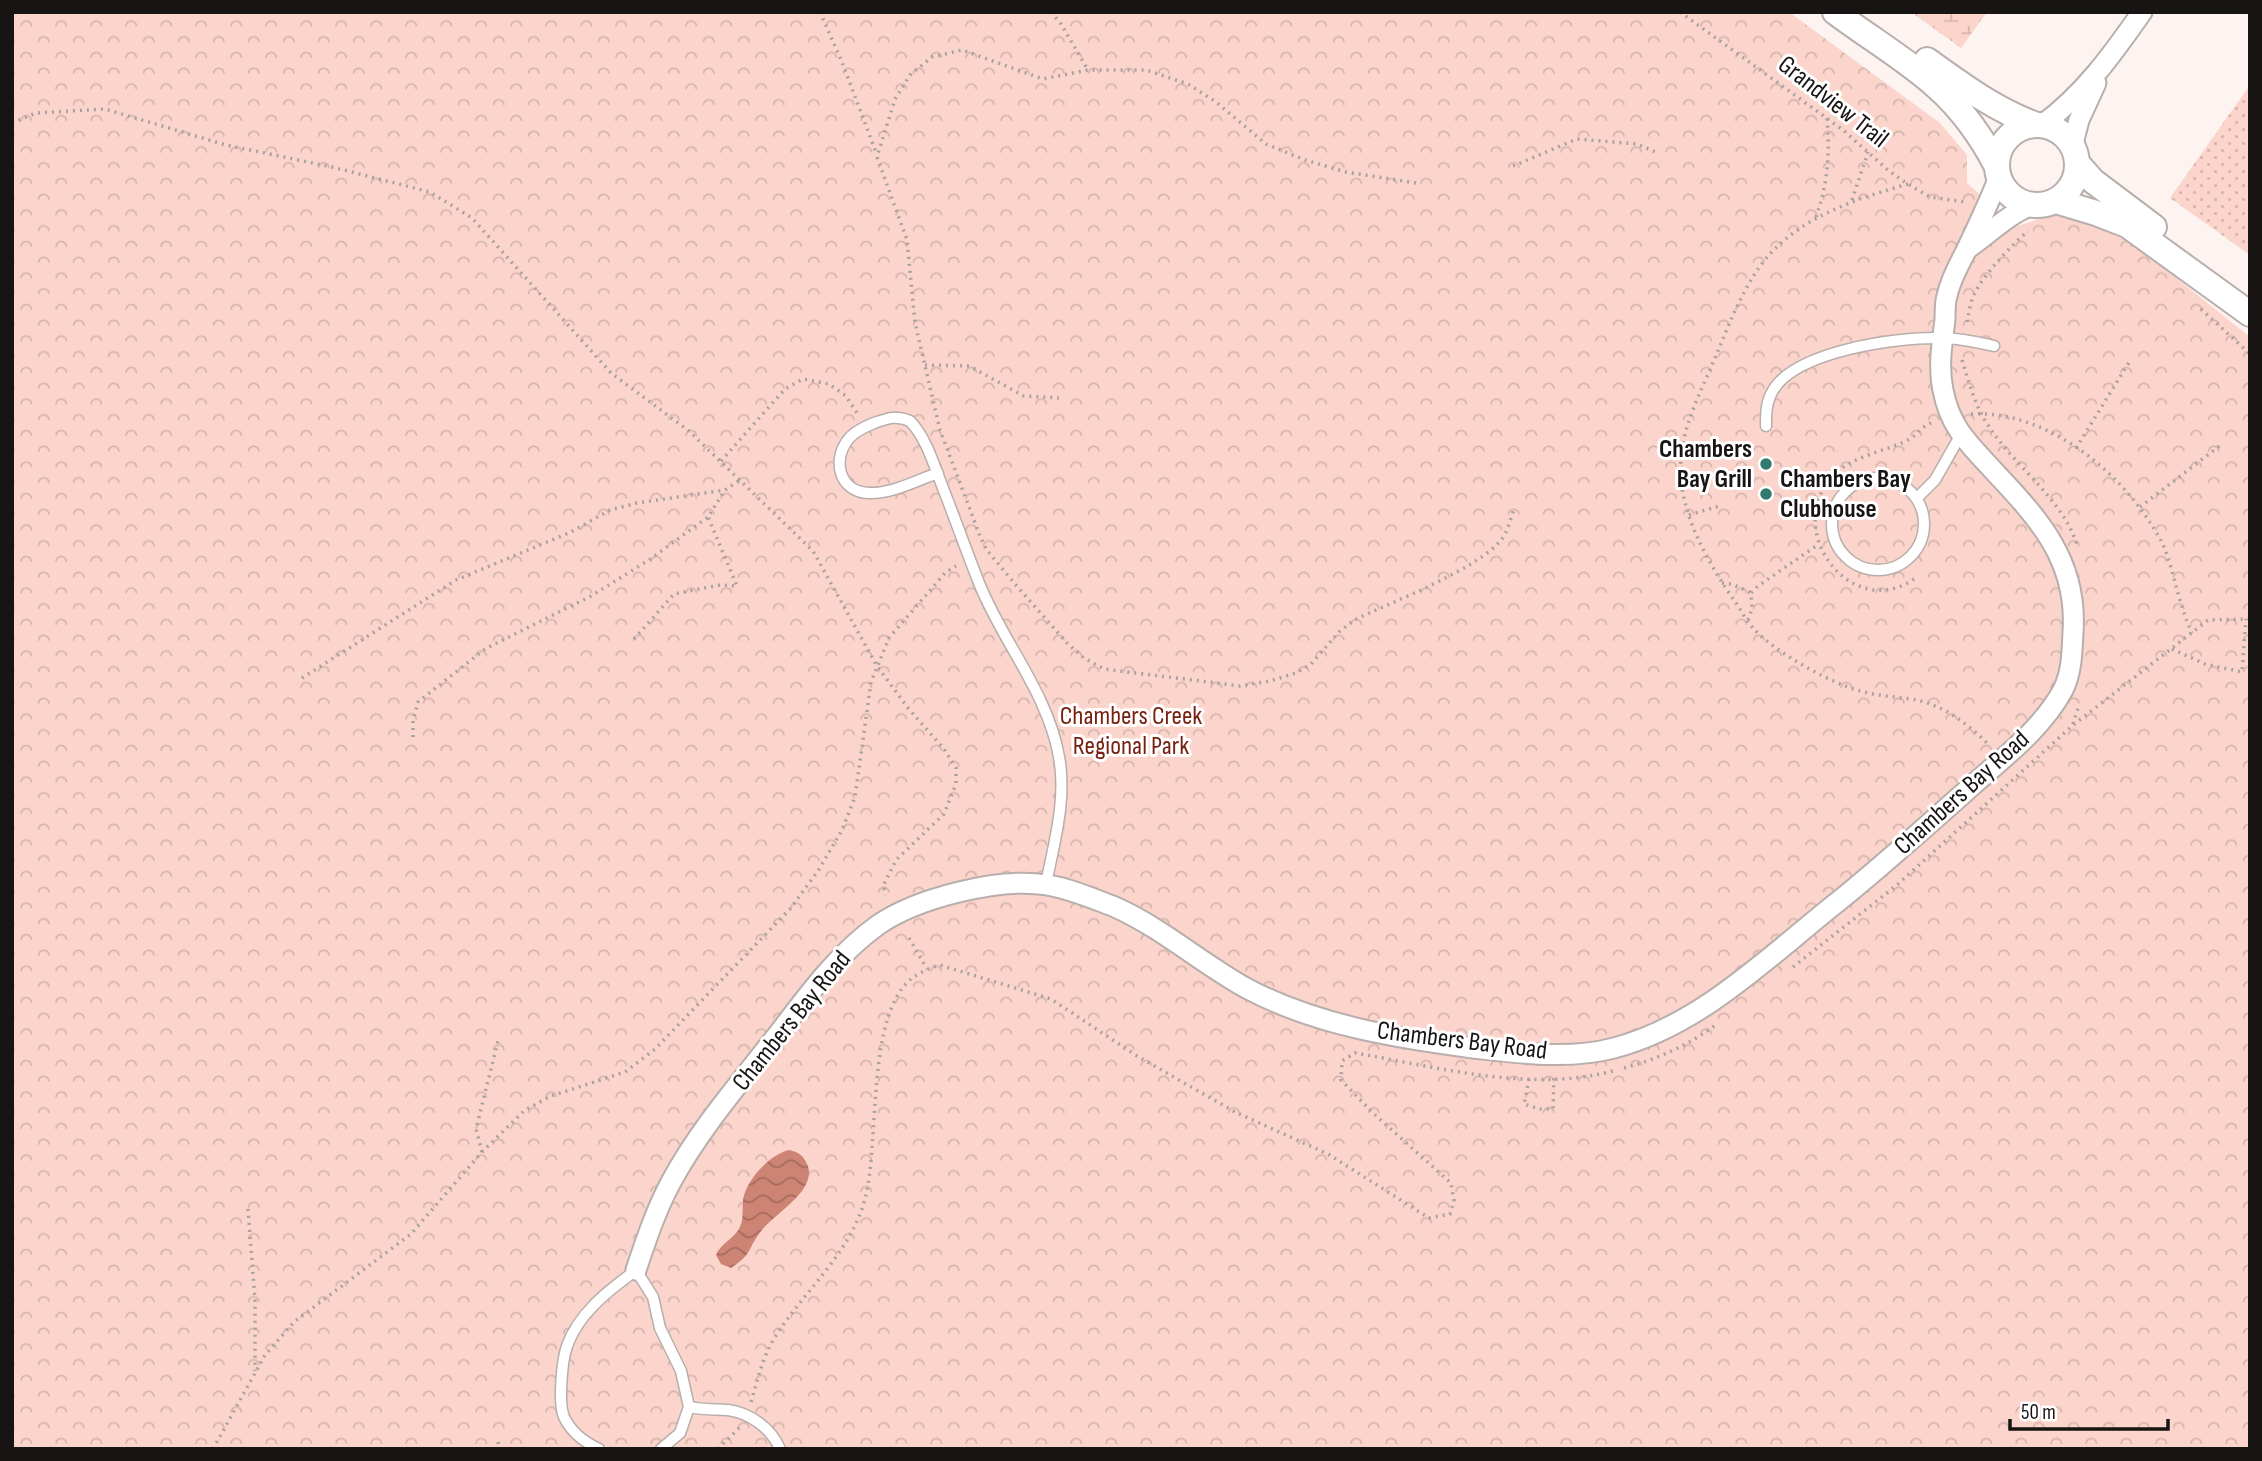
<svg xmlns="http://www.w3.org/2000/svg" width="2262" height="1461" viewBox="0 0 2262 1461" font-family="'Sofia Sans Condensed',sans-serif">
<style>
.grass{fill:url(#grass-dots)}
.wetland{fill:url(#wetland-marsh)}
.park{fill:url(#park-crowns)}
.water{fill:url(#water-waves)}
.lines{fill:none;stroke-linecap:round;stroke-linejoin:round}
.service-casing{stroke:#b8afac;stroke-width:13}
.minor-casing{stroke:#b8afac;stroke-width:23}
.tertiary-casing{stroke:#b8afac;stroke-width:28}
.path{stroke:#a9a1a0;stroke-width:3.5;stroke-dasharray:2 5;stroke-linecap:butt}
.service{stroke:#fff;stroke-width:10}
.minor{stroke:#fff;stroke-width:19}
.tertiary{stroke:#fff;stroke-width:24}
.poi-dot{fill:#347970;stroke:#fff;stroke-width:2.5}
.labels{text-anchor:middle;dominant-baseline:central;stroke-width:6;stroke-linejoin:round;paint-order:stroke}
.street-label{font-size:26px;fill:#181414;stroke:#fff}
.poi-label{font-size:26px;font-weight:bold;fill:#181414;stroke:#fff;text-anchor:end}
.park-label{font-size:26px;fill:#77200f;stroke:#fff}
</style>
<defs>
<pattern id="grass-dots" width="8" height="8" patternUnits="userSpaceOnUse" patternTransform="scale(1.75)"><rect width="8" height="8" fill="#fbd4cb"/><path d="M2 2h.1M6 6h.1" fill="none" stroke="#d6b5ad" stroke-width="1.8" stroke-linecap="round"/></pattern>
<pattern id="wetland-marsh" width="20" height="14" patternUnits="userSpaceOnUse" patternTransform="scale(1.75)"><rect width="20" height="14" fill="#fbd4cb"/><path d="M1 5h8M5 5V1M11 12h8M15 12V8" fill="none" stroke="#d6b5ad"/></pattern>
<pattern id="park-crowns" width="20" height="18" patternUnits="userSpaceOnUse" patternTransform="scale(1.75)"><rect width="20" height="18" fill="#fbd4cb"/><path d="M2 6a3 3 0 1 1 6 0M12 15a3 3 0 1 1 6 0" fill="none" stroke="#d6b5ad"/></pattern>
<pattern id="water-waves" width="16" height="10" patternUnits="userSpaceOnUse" patternTransform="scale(1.75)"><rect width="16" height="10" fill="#cd8474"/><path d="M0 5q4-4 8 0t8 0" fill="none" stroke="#a56b5e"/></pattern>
</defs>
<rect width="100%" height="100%" fill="#fdf3f1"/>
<path class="grass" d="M2250,85V255L2170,198Z"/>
<path class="wetland" d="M1911,12H1987L1961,48Z"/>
<path class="park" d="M12,12H1789L1940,123L1967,155V183L2015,227L2051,215L2088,222L2135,245L2250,337V1449H12Z"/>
<path class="water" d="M789,1150C797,1152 802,1154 806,1162C821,1188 775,1213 762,1230C747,1248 754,1253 731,1268L721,1264L716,1255C721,1243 734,1239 740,1227C744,1218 742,1209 743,1200C746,1180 769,1155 789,1150Z"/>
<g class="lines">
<g class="service-casing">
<g id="service">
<path d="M1766,426C1766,415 1766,404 1771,394C1791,351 1898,337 1940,338C1958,338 1977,342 1994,346"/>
<path d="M938,473C917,480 892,494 869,493C840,492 832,462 847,441C853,432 864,427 874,423C888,418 896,415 910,421C926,438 933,462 941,483C954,516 966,550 979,583C1003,643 1048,693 1059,757C1067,799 1054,843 1046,884"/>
<circle cx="1878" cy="524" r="46"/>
<path d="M1917,498L1935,480L1960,436"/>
<path d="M689,1407C703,1410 715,1409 728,1410C750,1413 771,1428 780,1449"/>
<path d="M599,1449C584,1442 571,1432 564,1417C558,1403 562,1360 567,1346C572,1332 583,1316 594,1305C606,1292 622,1281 636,1270L653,1297L660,1328L681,1371L689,1407L680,1433L661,1449"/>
</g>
</g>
<g class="minor-casing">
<g id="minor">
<path d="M2042,125C2084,94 2112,55 2142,12"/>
<path d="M2072,147L2079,120L2096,83"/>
<path d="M1967,249C1988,235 2008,214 2032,205"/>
<path d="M636,1270C646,1240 656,1210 671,1182C700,1128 744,1078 782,1029C810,992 839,953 878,925C917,898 1000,877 1047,885C1069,888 1094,899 1115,907C1162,928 1201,963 1246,988C1315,1025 1396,1038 1473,1048C1519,1053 1569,1060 1614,1048C1702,1025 1770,955 1840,900C1883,865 1924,828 1965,792C2000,760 2040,732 2063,690C2072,672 2072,652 2073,632C2078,560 2038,518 1992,469C1968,443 1950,427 1943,390C1938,367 1942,343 1945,320C1945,315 1945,301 1947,296C1950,281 1958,266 1965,253C1977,228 1989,203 1999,177"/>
</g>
</g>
<g class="tertiary-casing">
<g id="tertiary">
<path d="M1835,12C1868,37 1906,59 1937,87C1960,107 1982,137 1996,165"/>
<path d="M1927,60C1962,85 1994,109 2034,124"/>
<circle cx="2037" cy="165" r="40"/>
<path d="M2077,163L2093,181L2154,227"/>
<path d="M2056,201L2096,213L2127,225L2250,314"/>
</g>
</g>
<g class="path">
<path d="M820,12L842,62L877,155"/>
<path d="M1051,12L1061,24L1088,70"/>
<path d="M1680,12L1843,130L1889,171L1908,184L1930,197L1966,202"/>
<path d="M12,123L36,113L105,109L226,145L332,167L430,192L472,218L611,373L689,431L813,551L877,666L908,708L944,749L956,768V784L944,814L896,860L883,886L886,895"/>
<path d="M1513,166L1577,139L1637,144L1658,153"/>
<path d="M1416,183L1346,172L1305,160L1266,144L1216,102L1188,84L1146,70H1088L1043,79L962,50L932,57L910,75L895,99L877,157L907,240L915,323L940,430L980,536L986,549L1015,584L1067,643L1084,658L1104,669L1240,686L1270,681L1296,673L1311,664L1339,632L1354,620C1390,603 1478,569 1501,540C1508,532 1510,519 1514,510"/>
<path d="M1908,184C1852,200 1790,220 1756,272C1739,298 1727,329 1715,358C1702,389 1684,423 1681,457C1676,509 1708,563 1736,603C1742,612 1747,622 1754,629C1774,651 1821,677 1848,687C1869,695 1888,696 1910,699C1942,703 1968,724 1990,746"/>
<path d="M1852,200L1868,152"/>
<path d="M1816,217C1828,183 1830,153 1827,118"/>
<path d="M2201,309L2250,354"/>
<path d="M1967,322C1969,313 1970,303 1974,295C1981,277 2013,244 2028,231"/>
<path d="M1962,360C1969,382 1974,403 1986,422C2012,465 2060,495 2077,544"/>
<path d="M925,365L969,366L1024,396L1059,398"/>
<path d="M1971,414C2043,410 2114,466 2151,524C2155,531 2161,539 2164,547C2175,575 2179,606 2192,633"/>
<path d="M2076,448L2130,361"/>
<path d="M721,461L785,389L803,379L829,384L846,396L857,413"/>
<path d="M2140,507L2222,444"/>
<path d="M1689,515L1719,506"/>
<path d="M1914,579C1850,623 1780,527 1835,474C1855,455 1884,452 1908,440C1918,435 1922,425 1934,422"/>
<path d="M1722,583L1732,584L1751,593"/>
<path d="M1748,620L1752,609L1751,593L1758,586L1819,544"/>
<path d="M634,639L674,594L720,585L737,586L708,517"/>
<path d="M2172,649L2205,664L2242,672L2246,619"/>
<path d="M302,678L456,580L571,532L610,510L637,503L725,490L740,480"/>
<path d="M2073,724L2079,705"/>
<path d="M413,737V720L418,702L485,649L591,596L649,560L708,517L725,490"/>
<path d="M909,938L927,969"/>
<path d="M1793,967L1897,885L2072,726L2208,620L2250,619"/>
<path d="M1624,1068C1658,1059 1689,1045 1717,1024"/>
<path d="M1529,1079L1524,1104L1539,1109H1553L1554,1078"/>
<path d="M482,1152L476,1129L499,1037"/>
<path d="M248,1209L255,1300V1371"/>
<path d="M751,1402C758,1379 762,1358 775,1337C804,1291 850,1254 865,1199C880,1142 866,1016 911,979C920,972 930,968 940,965L1051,999L1137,1056L1235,1112L1328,1154L1429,1218L1450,1214L1454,1201L1451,1183L1373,1113L1341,1080L1342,1061L1355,1053C1438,1067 1529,1093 1613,1071"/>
<path d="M498,1442L500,1449"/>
<path d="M213,1449L265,1355L294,1322L411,1234L482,1152L525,1110L551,1096L625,1072L655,1049L790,909L818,871L842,830L855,797L871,682L889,638L945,573L956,566"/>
<path d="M718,1449L739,1428"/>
</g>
<use href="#service" class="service"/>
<use href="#minor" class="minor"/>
<use href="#tertiary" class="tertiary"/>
</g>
<g class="poi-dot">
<circle cx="1766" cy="464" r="7"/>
<circle cx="1766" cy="494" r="7"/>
</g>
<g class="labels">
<g class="street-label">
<text transform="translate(1833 102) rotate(38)">Grandview Trail</text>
<text transform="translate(1962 793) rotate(-42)">Chambers Bay Road</text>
<text transform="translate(792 1021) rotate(-51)">Chambers Bay Road</text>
<text transform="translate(1462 1041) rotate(7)">Chambers Bay Road</text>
</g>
<g class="poi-label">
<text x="1752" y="449">Chambers<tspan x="1752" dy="30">Bay Grill</tspan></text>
<text x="1780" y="479" text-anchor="start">Chambers Bay<tspan x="1780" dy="30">Clubhouse</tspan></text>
</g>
<g class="park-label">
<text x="1131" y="716">Chambers Creek<tspan x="1131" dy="30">Regional Park</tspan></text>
</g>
</g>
<rect width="2262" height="1461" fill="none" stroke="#181414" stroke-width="28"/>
<path d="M2010 1419v10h158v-10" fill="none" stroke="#181414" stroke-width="3.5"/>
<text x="2021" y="1419" font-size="21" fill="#181414" stroke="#ffffff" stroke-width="5" paint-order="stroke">50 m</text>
</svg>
